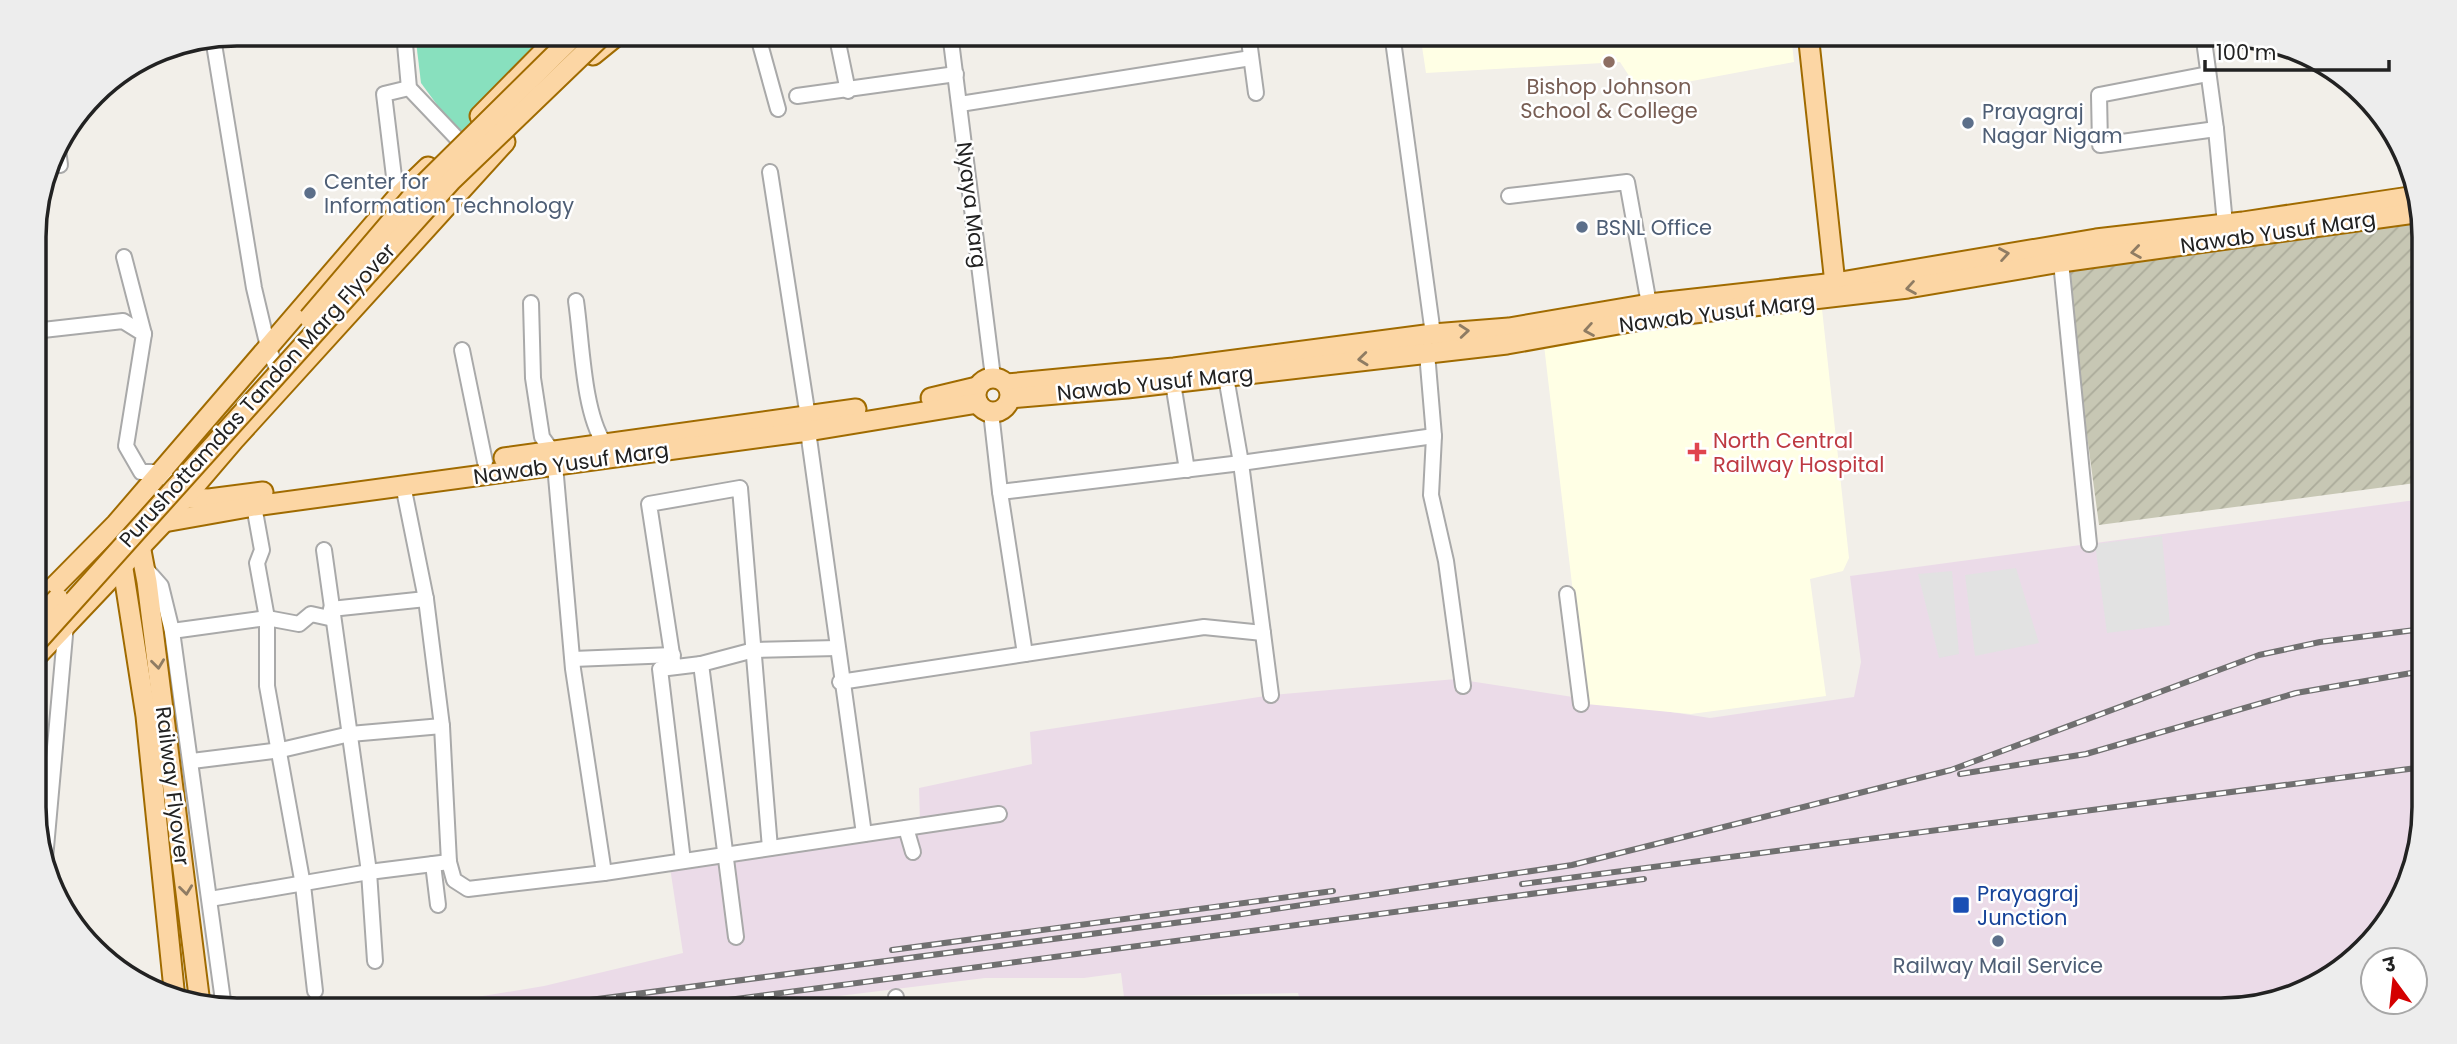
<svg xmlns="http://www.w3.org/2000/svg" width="2457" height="1044" viewBox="0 0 2457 1044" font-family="Poppins,'Noto Sans Devanagari',sans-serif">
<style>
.industrial{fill:#ebdbe8}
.education{fill:#ffffe5}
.construction{fill:url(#construction-furrows)}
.pitch{fill:#88e0be}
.parking{fill:#e2e2e2}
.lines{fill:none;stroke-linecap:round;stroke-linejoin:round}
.minor-casing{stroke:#a9a9a9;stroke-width:18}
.major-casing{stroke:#a06b00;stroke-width:23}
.minor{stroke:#fff;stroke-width:14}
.major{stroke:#fcd6a4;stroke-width:19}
.rail-casing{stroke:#707070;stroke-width:6}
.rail{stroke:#fff;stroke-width:3.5;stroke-dasharray:10;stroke-linecap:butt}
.major-bridge-casing{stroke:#a06b00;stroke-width:23;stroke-linecap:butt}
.major-bridge{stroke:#fcd6a4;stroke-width:19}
.oneway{stroke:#8f7c63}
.education-dot{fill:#8d6e63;stroke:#fff;stroke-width:2.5}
.service-dot{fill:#5c6f8a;stroke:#fff;stroke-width:2.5}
.health-dot{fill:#e0444e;stroke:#fff;stroke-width:2.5}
.transit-dot{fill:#1a4fb4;stroke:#fff;stroke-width:2.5}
.labels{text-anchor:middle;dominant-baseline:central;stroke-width:5;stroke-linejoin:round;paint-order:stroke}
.education-label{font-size:21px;fill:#785e54;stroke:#fff}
.service-label{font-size:21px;fill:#4e5e75;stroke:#fff;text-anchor:start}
.street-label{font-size:21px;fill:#222;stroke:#fff}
.health-label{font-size:21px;fill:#be3a42;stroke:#fff;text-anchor:start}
.transit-label{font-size:21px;fill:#164399;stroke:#fff;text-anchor:start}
.rim{fill:none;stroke:#222;stroke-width:3.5}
</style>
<defs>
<pattern id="construction-furrows" width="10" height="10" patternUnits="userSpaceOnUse" patternTransform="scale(1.75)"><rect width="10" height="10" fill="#c7c7b4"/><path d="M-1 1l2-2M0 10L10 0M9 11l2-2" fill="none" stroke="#abab9a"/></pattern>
</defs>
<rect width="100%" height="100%" fill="#f2efe9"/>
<path class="industrial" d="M2423,499L2424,808L2408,885L2334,976L2234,1010L1303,1011L1298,993L1124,997L1121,973L1084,978H985L717,1011H392L544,986L683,953L669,861L920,822L919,788L1032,764L1030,732L1272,695L1456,679L1710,718L1854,697L1861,662L1850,576Z"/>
<g class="education">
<path d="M1420,33H1791L1794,62L1639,91L1620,62L1426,73Z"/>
<path d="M1822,309L1849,558L1843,571L1810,579L1826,696L1691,714L1586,704L1544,345Z"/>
</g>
<path class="construction" d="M2422,216L2423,482L2099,525L2064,264Z"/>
<path class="pitch" d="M415,33H569L463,140L421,83Z"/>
<g class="parking">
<path d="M2162,536L2170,625L2107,633L2095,544Z"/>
<path d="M2016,568L2039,643L1975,656L1965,575Z"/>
<path d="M1952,571L1959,654L1939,658L1918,574Z"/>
</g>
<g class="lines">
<g class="minor-casing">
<g id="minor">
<path d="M404,33L409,88L469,151"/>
<path d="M757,33L778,109"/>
<path d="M836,33L848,91"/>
<path d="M950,33L993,377"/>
<path d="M1248,33L1256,93"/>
<path d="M1392,33L1433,334"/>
<path d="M2203,33L2216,129L2225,224"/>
<path d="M1079,37L1098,33"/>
<path d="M213,38L254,288L268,347L281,379"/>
<path d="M2208,74L2099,95L2100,145L2216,129"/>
<path d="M797,96L956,74"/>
<path d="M960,104L1251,58"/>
<path d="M57,142L60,165"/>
<path d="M770,172L808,417"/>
<path d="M1509,196L1627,182L1649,304"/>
<path d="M402,202L395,185L384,94L409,88"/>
<path d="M124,257L144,334"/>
<path d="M2061,262L2089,544"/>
<path d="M576,301C582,342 583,411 604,443"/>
<path d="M531,303L533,378L542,437L552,451"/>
<path d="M34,331L123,321L144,334L126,446L141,472H161L181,494"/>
<path d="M462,350L485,462"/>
<path d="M1427,353L1434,436L1431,495L1446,561L1463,686"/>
<path d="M1226,377L1241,463L1271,695"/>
<path d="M1173,383L1187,470"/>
<path d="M991,412L1000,492L1025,654"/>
<path d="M808,431L864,834"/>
<path d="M555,465L573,669L604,873"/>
<path d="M403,485L426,599L442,726L449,862L454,880L468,889L604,873L999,814"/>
<path d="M1000,492L1241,463L1434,436"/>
<path d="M254,506L262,550L257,563L267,618V686L303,885L315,991"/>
<path d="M324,550L369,872L375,961"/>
<path d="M146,569L161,586L172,631L224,1008"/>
<path d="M1567,594L1581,704"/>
<path d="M172,631L267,618L299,624L311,614L329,618L331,609L426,599"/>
<path d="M573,659L673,655"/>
<path d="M701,664L736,937"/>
<path d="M674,667L649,504L740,488L770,848"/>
<path d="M840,682L1204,627L1263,633"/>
<path d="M192,761L281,750L350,734L442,726"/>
<path d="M906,828L913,852"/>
<path d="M45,859L66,624"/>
<path d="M683,861L660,669L701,664L754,650L837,648"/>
<path d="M433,864L438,905"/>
<path d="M210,899L369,872L449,862"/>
<path d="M896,997L897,1011"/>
</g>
</g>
<g class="major-casing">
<g id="major">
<path d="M1808,33L1836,293"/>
<path d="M593,55L620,33"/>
<path d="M480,116L562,33"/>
<circle cx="993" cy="395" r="17"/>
<path d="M1007,384L1174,368L1433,334L1509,328L1649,304L1835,283L2096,239L2243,222L2416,196"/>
<path d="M931,398L977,387"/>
<path d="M1010,398L1127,388L1507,344L1652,318L1908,288L2061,262L2422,212"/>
<path d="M504,458L856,409"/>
<path d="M184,498L209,499L263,492"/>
<path d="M164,522L254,506L808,431L978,403"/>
<path d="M139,540L147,582L200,1004"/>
<path d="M121,556L146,716L175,999"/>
<path d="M35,606L116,524L399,195L428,167"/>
<path d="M35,658L164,522L234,440L505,142"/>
</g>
</g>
<use href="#minor" class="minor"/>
<use href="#major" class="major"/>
<g class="rail-casing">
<g id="rail">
<path d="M1960,774L2086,754L2296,693L2423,671"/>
<path d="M1522,884L2424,767"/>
<path d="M892,950L1333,891"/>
<path d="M507,1011L1235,915L1572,865L1951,770L2259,655L2320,642L2423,629"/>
<path d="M645,1011L1644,879"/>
</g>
</g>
<use href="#rail" class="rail"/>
<g class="major-bridge-casing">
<g id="major-bridge">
<path d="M309,318L418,190L577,33"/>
<path d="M35,623L58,598"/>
<path d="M35,644L451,181L605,33"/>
</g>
</g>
<use href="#major-bridge" class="major-bridge"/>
</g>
<defs><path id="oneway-chevron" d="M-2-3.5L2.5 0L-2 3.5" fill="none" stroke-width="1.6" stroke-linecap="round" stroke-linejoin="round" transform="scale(1.75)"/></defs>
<g class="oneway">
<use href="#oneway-chevron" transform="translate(2136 252) rotate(172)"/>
<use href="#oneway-chevron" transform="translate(2004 254) rotate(-10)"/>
<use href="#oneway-chevron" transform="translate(1911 288) rotate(171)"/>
<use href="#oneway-chevron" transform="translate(1589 330) rotate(170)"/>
<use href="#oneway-chevron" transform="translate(1464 331) rotate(-5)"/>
<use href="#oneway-chevron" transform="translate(1363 359) rotate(174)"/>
<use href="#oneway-chevron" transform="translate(158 664) rotate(83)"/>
<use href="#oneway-chevron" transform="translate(186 890) rotate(83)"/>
</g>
<circle class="education-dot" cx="1609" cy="62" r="7"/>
<g class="service-dot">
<circle cx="1968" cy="123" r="7"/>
<circle cx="310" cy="193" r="7"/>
<circle cx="1582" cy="227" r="7"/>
<circle cx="1998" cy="941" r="7"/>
</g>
<path class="health-dot" d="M1693.5 441.5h7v7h7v7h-7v7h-7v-7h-7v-7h7z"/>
<rect class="transit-dot" x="1952" y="896" width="18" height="18" rx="3.5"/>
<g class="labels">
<g class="education-label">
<text x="1609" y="86">Bishop Johnson<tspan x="1609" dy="24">School &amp; College</tspan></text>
</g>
<g class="service-label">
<text x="1982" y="111">Prayagraj<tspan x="1982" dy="24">Nagar Nigam</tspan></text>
<text x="324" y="181">Center for<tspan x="324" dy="24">Information Technology</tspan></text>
<text x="1596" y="227">BSNL Office</text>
<text x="1998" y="965" text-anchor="middle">Railway Mail Service</text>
</g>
<g class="street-label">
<text transform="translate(972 205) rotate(83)">Nyaya Marg</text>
<text transform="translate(2278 232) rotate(-8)">Nawab Yusuf Marg</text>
<text transform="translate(1717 313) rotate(-7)">Nawab Yusuf Marg</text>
<text transform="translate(1155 383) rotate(-6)">Nawab Yusuf Marg</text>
<text transform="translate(257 395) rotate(-48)">Purushottamdas Tandon Marg Flyover</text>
<text transform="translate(571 463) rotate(-8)">Nawab Yusuf Marg</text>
<text transform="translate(173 786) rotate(83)">Railway Flyover</text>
</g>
<g class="health-label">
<text x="1713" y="440">North Central<tspan x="1713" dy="24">Railway Hospital</tspan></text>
</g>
<g class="transit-label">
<text x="1977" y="893">Prayagraj<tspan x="1977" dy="24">Junction</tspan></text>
</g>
</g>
<path d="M0 0H2457V1044H0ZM237 46H2221A191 191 0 0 1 2412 237V807A191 191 0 0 1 2221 998H237A191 191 0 0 1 46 807V237A191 191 0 0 1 237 46Z" fill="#ededed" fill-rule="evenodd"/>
<path class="rim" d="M237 46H2221A191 191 0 0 1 2412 237V807A191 191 0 0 1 2221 998H237A191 191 0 0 1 46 807V237A191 191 0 0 1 237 46Z"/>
<g transform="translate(2394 981) rotate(345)"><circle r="33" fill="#ffffff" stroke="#a7a7a7" stroke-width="2"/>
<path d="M0-5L12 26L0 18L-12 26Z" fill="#d40000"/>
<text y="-10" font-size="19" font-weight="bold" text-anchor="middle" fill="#222222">उ</text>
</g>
<path d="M2205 60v10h184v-10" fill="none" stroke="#222222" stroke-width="3.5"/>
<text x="2216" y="60" font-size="21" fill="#222222" stroke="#ffffff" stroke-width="5" paint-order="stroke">100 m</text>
</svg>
